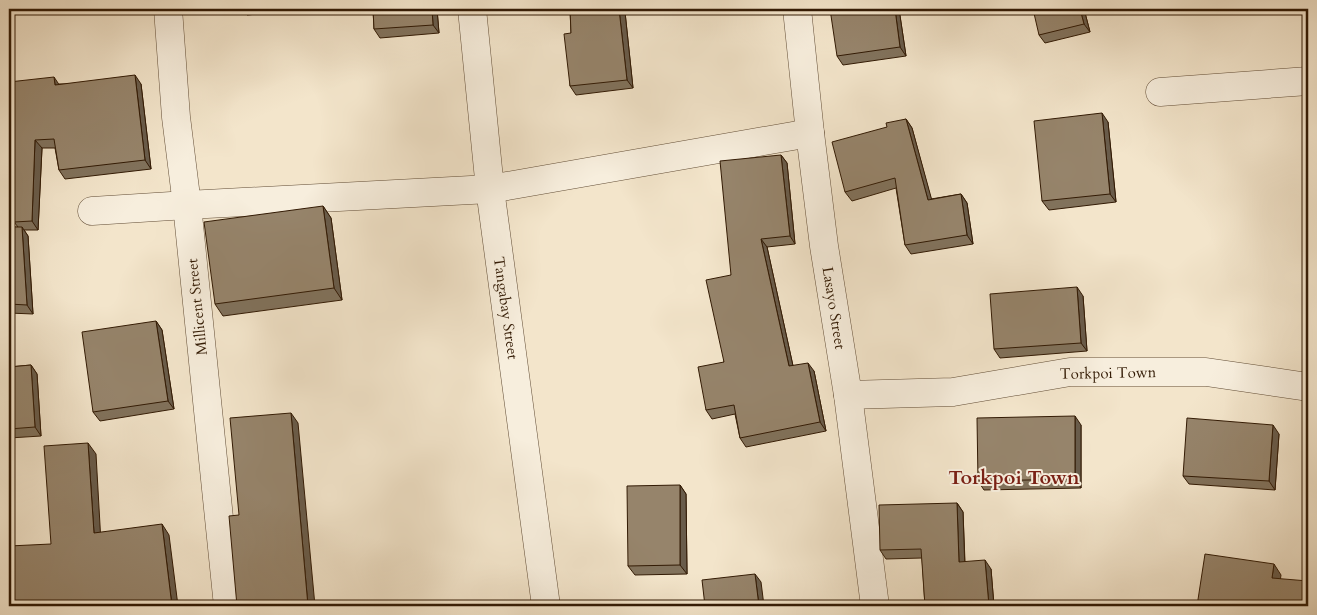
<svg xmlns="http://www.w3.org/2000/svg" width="1317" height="615" viewBox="0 0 1317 615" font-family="Cardo,serif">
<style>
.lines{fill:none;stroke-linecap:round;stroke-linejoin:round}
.minor-casing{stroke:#624d36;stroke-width:29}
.minor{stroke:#f7eedd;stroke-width:28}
.wall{fill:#81725c;stroke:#321a04}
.shaded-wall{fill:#695c4b;stroke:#321a04}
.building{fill:#96846b;stroke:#321a04}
.labels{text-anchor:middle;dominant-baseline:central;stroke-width:4;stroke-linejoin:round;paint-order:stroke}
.street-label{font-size:15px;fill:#321a04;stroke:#f7eedd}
.district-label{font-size:20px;font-weight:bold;fill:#7a1f14;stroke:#f7eedd}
</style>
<rect width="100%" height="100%" fill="#f3e5cb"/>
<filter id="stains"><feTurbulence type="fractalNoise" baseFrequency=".004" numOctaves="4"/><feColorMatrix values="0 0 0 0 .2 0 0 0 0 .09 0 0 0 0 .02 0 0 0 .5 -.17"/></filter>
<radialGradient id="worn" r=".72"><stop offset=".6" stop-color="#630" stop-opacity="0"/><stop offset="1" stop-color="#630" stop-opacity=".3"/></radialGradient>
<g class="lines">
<g class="minor-casing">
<g id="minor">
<path d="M168,9L176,117L187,205L228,606"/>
<path d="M472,9L490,189L546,606"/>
<path d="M797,9L810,133L824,246L848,395L875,606"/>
<path d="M1160,92L1308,81"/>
<path d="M92,211L187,205L490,189L810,133"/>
<path d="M848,395L953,392L1070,372H1206L1308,387"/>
</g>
</g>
<use href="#minor" class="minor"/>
</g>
<g class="wall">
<path d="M243,9H311L247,15Z"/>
<path d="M373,9H437L439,33L380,38L374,29Z"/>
<path d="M570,9H632V12H625L633,88L576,95L570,86L571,33Z"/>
<path d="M899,9L906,56L843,65L837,56Z"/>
<path d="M1084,9L1090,32L1045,43L1039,35Z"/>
<path d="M59,84H141L151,169L65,179L59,170L55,148H42L38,230H24L28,236L33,314L9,313V227H18L14,222L9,169Z"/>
<path d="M906,119L912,128L931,199L961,194L967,203L973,244L911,254L905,245L896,188L852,201L845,192L887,127Z"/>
<path d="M1108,122L1116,202L1049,210L1042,201Z"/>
<path d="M781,155L787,163L795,244L767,247L793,366L814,371L826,431L746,447L740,438L735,414L712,419L706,410L724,362L731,275Z"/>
<path d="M323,206L331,218L342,300L223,316L215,304Z"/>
<path d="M1083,296L1087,351L1000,358L994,349Z"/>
<path d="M156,321L162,330L174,409L100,421L93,412Z"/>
<path d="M31,365L37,374L41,436L9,438V367Z"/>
<path d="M1081,425V488L984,490L978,481Z"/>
<path d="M1279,434L1275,490L1189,484L1183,476Z"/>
<path d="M680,485L686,494L687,574L635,575L628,566Z"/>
<path d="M957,503L963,512L965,562L991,569L994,606H925L922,558L886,559L880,550Z"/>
</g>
<g class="shaded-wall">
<path d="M432,9H437L439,33L433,25Z"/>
<path d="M619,9H623L625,12L633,88L627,80Z"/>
<path d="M895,9H899L906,56L900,47Z"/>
<path d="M1080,9H1084L1090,32L1084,24Z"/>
<path d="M135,75L141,84L151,169L145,160Z"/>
<path d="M54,77L60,86L55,85Z"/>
<path d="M1102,113L1108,122L1116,202L1110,194Z"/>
<path d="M906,119L912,128L934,208L928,200Z"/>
<path d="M35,140L42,148L38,230L32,221Z"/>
<path d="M781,155L787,163L795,244L790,236Z"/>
<path d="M961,194L967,203L973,244L967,235Z"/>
<path d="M323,206L331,218L342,300L334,288Z"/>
<path d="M22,227L28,236L33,314L27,305Z"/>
<path d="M761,239L767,247L795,375L789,366Z"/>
<path d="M1077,287L1083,296L1087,351L1081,343Z"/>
<path d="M156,321L162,330L174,409L168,401Z"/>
<path d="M808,363L814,371L826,431L820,422Z"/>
<path d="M31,365L37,374L41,436L35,427Z"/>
<path d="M291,413L298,423L315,606H308Z"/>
<path d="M1075,416L1081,425V488L1075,479Z"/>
<path d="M1273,425L1279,434L1275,490L1269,481Z"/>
<path d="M88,443L96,454L101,543L94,533Z"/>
<path d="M680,485L686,494L687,574L680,565Z"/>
<path d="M957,503L963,512L965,571L959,562Z"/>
<path d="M162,524L169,535L178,606H172Z"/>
<path d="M985,560L991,569L994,606H989Z"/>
<path d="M1274,564L1281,575L1279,589L1272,578Z"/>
<path d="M755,574L761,582L764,606H759Z"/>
</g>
<g class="building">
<path d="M373,9H432L433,25L374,29Z"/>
<path d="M570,9H619L627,80L570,86L564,34L571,33Z"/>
<path d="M830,9H895L900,47L837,56Z"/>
<path d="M1033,9H1080L1084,24L1039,35Z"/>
<path d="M135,75L145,160L59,170L54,139L35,140L32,221L14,222L9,169V82L54,77L55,85Z"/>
<path d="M1102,113L1110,194L1042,201L1034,121Z"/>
<path d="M906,119L928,200L961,194L967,235L905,245L895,178L845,192L832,142L887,127L886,123Z"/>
<path d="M781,155L790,236L761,239L789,366L808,363L820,422L740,438L734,405L706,410L698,367L724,362L706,280L731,275L720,161Z"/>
<path d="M323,206L334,288L215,304L204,222Z"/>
<path d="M9,227H22L27,305L9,304Z"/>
<path d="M1077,287L1081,343L994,349L990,294Z"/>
<path d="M156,321L168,401L93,412L82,332Z"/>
<path d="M31,365L35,427L9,429V367Z"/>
<path d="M291,413L308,606H237L229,516L239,515L230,418Z"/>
<path d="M1075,416V479L978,481L977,418Z"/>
<path d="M1187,418L1273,425L1269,481L1183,476Z"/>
<path d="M88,443L94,533L162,524L172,606H9V546L51,544L44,446Z"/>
<path d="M680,485V565L628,566L627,486Z"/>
<path d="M957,503L959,562L985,560L989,606H925L921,549L880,550L879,505Z"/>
<path d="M1205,554L1274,564L1272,578L1308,581V606H1197Z"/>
<path d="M755,574L759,606H705L702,580Z"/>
</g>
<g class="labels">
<g class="street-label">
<text transform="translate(197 307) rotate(-96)">Millicent Street</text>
<text transform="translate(506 308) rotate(82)">Tangabay Street</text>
<text transform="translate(834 308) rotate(81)">Lasayo Street</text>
<text transform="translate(1108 373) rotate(-1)">Torkpoi Town</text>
</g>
<g class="district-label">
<text x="1014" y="477">Torkpoi Town</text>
</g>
</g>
<rect width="1317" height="615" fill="none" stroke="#f3e5cb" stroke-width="30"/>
<rect x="10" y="10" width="1297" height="595" fill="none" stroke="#321a04" stroke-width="2.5"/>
<rect x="15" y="15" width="1287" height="585" fill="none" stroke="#321a04"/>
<rect width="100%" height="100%" filter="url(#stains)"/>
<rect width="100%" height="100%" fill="url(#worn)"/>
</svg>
